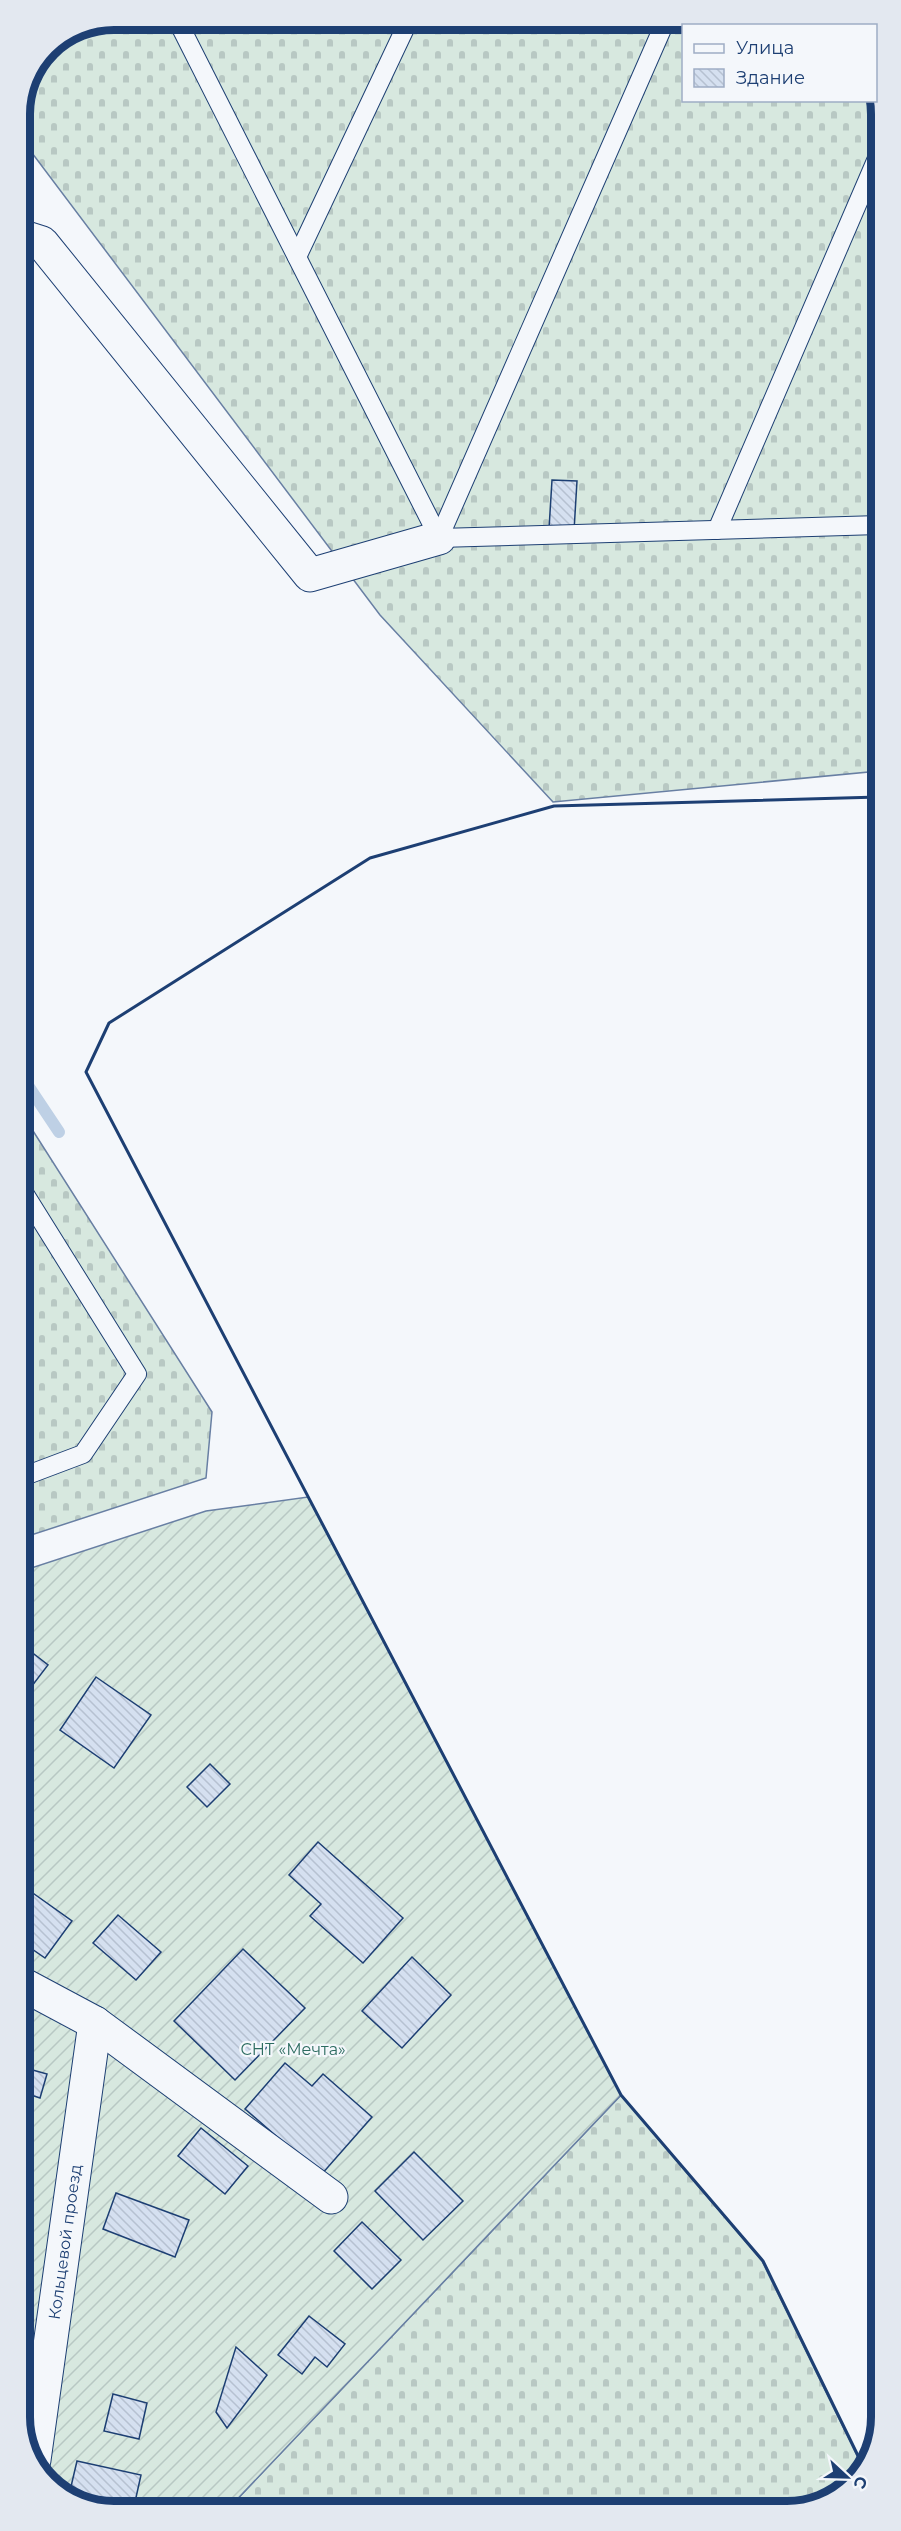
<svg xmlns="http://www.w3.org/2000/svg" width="901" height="2531" viewBox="0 0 901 2531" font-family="Montserrat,sans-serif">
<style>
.cemetery{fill:url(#cemetery-stones);stroke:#687fa3;stroke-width:1.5}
.garden{fill:url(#garden-furrows);stroke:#687fa3;stroke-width:1.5}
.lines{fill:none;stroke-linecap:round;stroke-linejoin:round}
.stream{stroke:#bed0e5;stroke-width:12}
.building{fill:url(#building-back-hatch);stroke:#1d3f73;stroke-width:1.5}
.service-casing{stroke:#1d3f73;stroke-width:20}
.minor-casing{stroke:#1d3f73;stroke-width:35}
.service{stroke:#f4f7fb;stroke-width:18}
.minor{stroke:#f4f7fb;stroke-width:33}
.wall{stroke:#1d3f73;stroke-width:3}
.labels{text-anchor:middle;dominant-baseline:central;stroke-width:4.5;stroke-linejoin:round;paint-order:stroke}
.park-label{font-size:16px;fill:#2c6c60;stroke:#f4f7fb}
.street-label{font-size:16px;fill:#1d3f73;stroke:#f4f7fb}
.rim{fill:none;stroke:#1d3f73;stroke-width:8}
</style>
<defs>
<pattern id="cemetery-stones" width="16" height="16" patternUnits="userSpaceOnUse" patternTransform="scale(1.5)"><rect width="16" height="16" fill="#d7e8df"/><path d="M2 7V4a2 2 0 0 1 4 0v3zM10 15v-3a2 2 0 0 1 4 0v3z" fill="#b8c8c3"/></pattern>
<pattern id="garden-furrows" width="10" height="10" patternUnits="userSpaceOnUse" patternTransform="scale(1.5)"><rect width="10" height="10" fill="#d7e8df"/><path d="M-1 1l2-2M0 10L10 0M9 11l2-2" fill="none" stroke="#b8c8c3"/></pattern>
<pattern id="building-back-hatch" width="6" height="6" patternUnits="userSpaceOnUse" patternTransform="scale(1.5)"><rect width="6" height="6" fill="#d5e0f0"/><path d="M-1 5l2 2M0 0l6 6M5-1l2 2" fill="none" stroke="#b6c1d1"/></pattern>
</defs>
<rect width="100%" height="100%" fill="#f4f7fb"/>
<g class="cemetery">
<path d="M114,20H793L809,25L684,26V100H876V85L878,89L879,771L553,802L380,615L20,137V108L47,47Z"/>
<path d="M21,1112L212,1412L206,1478L22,1538Z"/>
<path d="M621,2095L762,2261L864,2470L862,2474L812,2508L226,2511Z"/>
</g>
<path class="garden" d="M308,1497L621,2095L226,2511H108L52,2488L23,2442L22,1571L206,1511Z"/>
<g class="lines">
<path class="stream" d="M21,1075L59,1132"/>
</g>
<g class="building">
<path d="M552,480L577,481L574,531L549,529Z"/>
<path d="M34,1654L48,1665L22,1699V1670Z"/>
<path d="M96,1677L151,1715L114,1768L60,1730Z"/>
<path d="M210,1764L230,1784L207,1807L187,1787Z"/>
<path d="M318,1842L403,1918L363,1963L310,1916L321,1904L289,1875Z"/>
<path d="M23,1886L72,1921L45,1958L22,1942Z"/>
<path d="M118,1915L161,1952L136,1980L93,1943Z"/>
<path d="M243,1949L305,2008L235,2080L174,2021Z"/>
<path d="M412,1957L451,1995L402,2048L362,2011Z"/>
<path d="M285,2063L312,2086L323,2074L372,2117L321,2175L245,2109Z"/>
<path d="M22,2067L47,2074L40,2098L22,2092Z"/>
<path d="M201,2128L248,2166L225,2194L178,2156Z"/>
<path d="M414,2152L463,2201L423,2240L375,2191Z"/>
<path d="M116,2193L189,2220L175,2257L103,2229Z"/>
<path d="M362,2222L401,2260L372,2289L334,2251Z"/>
<path d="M309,2316L345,2344L327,2367L315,2357L302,2374L278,2355Z"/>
<path d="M236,2347L267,2375L227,2428L216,2412Z"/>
<path d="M113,2394L147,2403L139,2439L104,2431Z"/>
<path d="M77,2461L141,2475L133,2511H108L69,2495Z"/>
</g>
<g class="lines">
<g class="service-casing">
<g id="service">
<path d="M177,20L439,538"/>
<path d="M297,257L409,20"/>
<path d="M717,530L878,156"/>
<path d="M439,538L666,20"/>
<path d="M439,538L879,525"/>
<path d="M21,1188L137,1374L83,1454L22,1477"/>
</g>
</g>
<g class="minor-casing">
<g id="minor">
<path d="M20,236L42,243L310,575L439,538"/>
<path d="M22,1984L95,2023L331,2197"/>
<path d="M34,2460L95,2023"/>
</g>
</g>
<use href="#service" class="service"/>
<use href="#minor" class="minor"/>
<path class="wall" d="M864,2468L763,2261L621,2095L86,1072L109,1023L370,858L554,806L879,797"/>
</g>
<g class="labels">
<g class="park-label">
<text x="293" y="2049">СНТ «Мечта»</text>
</g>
<g class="street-label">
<text transform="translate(65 2242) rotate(-82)">Кольцевой проезд</text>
</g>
</g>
<path d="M0 0H901V2531H0ZM114 30H787A84 84 0 0 1 871 114V2417A84 84 0 0 1 787 2501H114A84 84 0 0 1 30 2417V114A84 84 0 0 1 114 30Z" fill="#e3e8f0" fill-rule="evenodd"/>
<path class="rim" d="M114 30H787A84 84 0 0 1 871 114V2417A84 84 0 0 1 787 2501H114A84 84 0 0 1 30 2417V114A84 84 0 0 1 114 30Z"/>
<rect x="682" y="24" width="195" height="78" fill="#f4f7fb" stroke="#9eadc5" stroke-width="1.5"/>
<rect x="694" y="44" width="30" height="9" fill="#f4f7fb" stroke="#9eadc5" stroke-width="1.5"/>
<text x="736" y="54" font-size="18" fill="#1d3f73">Улица</text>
<rect x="694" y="69" width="30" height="18" fill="url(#building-back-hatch)" stroke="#9eadc5" stroke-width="1.5"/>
<text x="736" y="84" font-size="18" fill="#1d3f73">Здание</text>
<g transform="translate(847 2477) rotate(112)" stroke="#f4f7fb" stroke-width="4.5" paint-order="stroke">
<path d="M0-4.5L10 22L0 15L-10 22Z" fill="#1d3f73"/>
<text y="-9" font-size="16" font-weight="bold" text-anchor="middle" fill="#1d3f73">С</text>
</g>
</svg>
